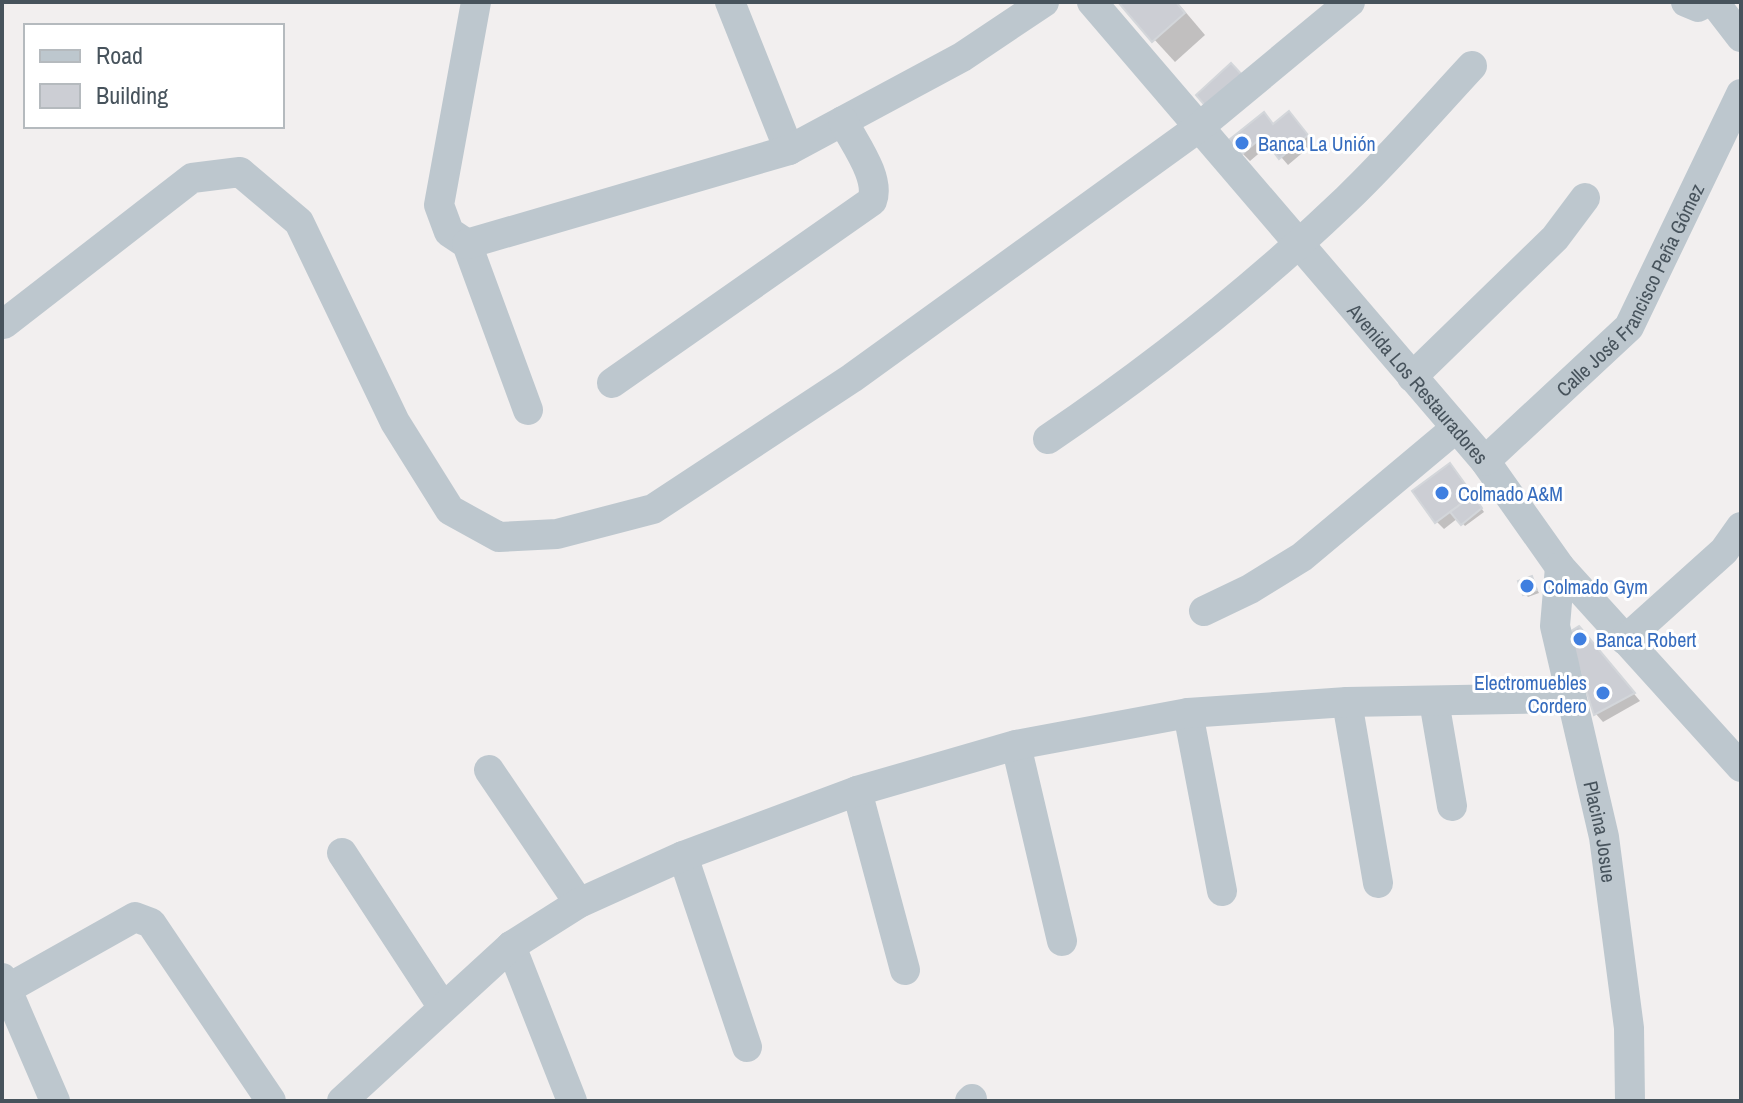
<svg xmlns="http://www.w3.org/2000/svg" width="1743" height="1103" viewBox="0 0 1743 1103" font-family="'Archivo Narrow',sans-serif">
<style>
.shadow{fill:#0003}
.building{fill:#ccced4;stroke:#d3d6da;stroke-width:2}
.lines{fill:none;stroke-linecap:round;stroke-linejoin:round}
.minor{stroke:#bdc7ce;stroke-width:30}
.shop-dot{fill:#3f7fe0;stroke:#fff;stroke-width:3}
.labels{text-anchor:middle;dominant-baseline:central;stroke-width:6;stroke-linejoin:round;paint-order:stroke}
.shop-label{font-size:20px;fill:#366cbe;stroke:#fff;text-anchor:start}
.street-label{font-size:20px;fill:#47535c;stroke:#fff}
</style>
<rect width="100%" height="100%" fill="#f2efef"/>
<g class="shadow">
<path d="M1120,2H1177L1205,35L1175,62Z"/>
<path d="M1296,121L1314,143L1288,165L1270,144L1250,161L1242,153L1274,126Z"/>
<path d="M1457,473L1484,512L1465,526L1458,518L1444,529L1436,521Z"/>
<path d="M1531,579L1539,593L1528,597L1525,594Z"/>
<path d="M1570,634L1586,636L1640,701L1603,722L1596,714Z"/>
</g>
<g class="building">
<path d="M1118,2H1176L1185,13L1152,42Z"/>
<path d="M1231,63L1245,78L1209,110L1196,95Z"/>
<path d="M1289,111L1308,135L1279,159L1262,137L1241,155L1229,140L1264,112L1273,124Z"/>
<path d="M1450,463L1473,495L1435,523L1412,491Z"/>
<path d="M1473,495L1482,508L1461,525L1450,512Z"/>
<path d="M1532,576L1537,590L1523,595L1518,581Z"/>
<path d="M1579,626L1635,693L1594,715L1568,633Z"/>
</g>
<g class="lines">
<g class="minor">
<path d="M476,2L439,205L449,232L467,244L528,410"/>
<path d="M730,2L789,150"/>
<path id="s1" d="M1092,2L1485,461L1560,567L1741,767"/>
<path d="M1686,2L1698,7L1707,2"/>
<path d="M1714,2L1741,37"/>
<path d="M467,244L789,150L962,57L1044,2"/>
<path d="M4,324L192,178L240,172L299,222L395,422L450,510L499,537L557,534L653,509L852,378L1198,128L1350,2"/>
<path d="M1412,377L1555,238L1585,198"/>
<path d="M612,383L872,201C881,178 854,143 843,121"/>
<path d="M1048,439C1154,367 1254,288 1347,199C1391,157 1431,110 1472,66"/>
<path id="s2" d="M1485,461L1629,327L1741,94"/>
<path id="s3" d="M1560,567L1555,626L1604,837L1629,1028L1630,1101"/>
<path d="M1204,611L1250,589L1302,557L1456,428"/>
<path d="M1625,640L1724,551L1741,527"/>
<path d="M1434,701L1452,806"/>
<path d="M1347,702L1378,883"/>
<path d="M1188,713L1222,891"/>
<path d="M1016,745L1062,941"/>
<path d="M489,770L579,903"/>
<path d="M857,791L905,970"/>
<path d="M342,853L442,1006"/>
<path d="M683,856L747,1047"/>
<path d="M511,946L572,1101"/>
<path d="M2,978L55,1101"/>
<path d="M7,989L135,917L151,923L271,1101"/>
<path d="M342,1101L511,946L579,903L683,856L857,791L1016,745L1188,713L1347,702L1571,698"/>
<path d="M970,1101L972,1099"/>
</g>
</g>
<g class="shop-dot">
<circle cx="1242" cy="143" r="8"/>
<circle cx="1442" cy="493" r="8"/>
<circle cx="1527" cy="586" r="8"/>
<circle cx="1580" cy="639" r="8"/>
<circle cx="1603" cy="693" r="8"/>
</g>
<g class="labels">
<g class="shop-label">
<text x="1258" y="143">Banca La Unión</text>
<text x="1458" y="493">Colmado A&amp;M</text>
<text x="1543" y="586">Colmado Gym</text>
<text x="1596" y="639">Banca Robert</text>
<text x="1587" y="682" text-anchor="end">Electromuebles<tspan x="1587" dy="23">Cordero</tspan></text>
</g>
<g class="street-label">
<text stroke="none"><textPath href="#s2" startOffset="228">Calle José Francisco Peña Gómez</textPath></text>
<text stroke="none"><textPath href="#s1" startOffset="502">Avenida Los Restauradores</textPath></text>
<text stroke="none"><textPath href="#s3" startOffset="270">Placina Josue</textPath></text>
</g>
</g>
<rect width="1743" height="1103" fill="none" stroke="#47535c" stroke-width="8"/>
<rect x="24" y="24" width="260" height="104" fill="#ffffff" stroke="#b5babe" stroke-width="2"/>
<rect x="40" y="50" width="40" height="12" fill="#bdc7ce" stroke="#b5babe" stroke-width="2"/>
<text x="96" y="64" font-size="24" fill="#47535c">Road</text>
<rect x="40" y="84" width="40" height="24" fill="#ccced4" stroke="#b5babe" stroke-width="2"/>
<text x="96" y="104" font-size="24" fill="#47535c">Building</text>
</svg>
